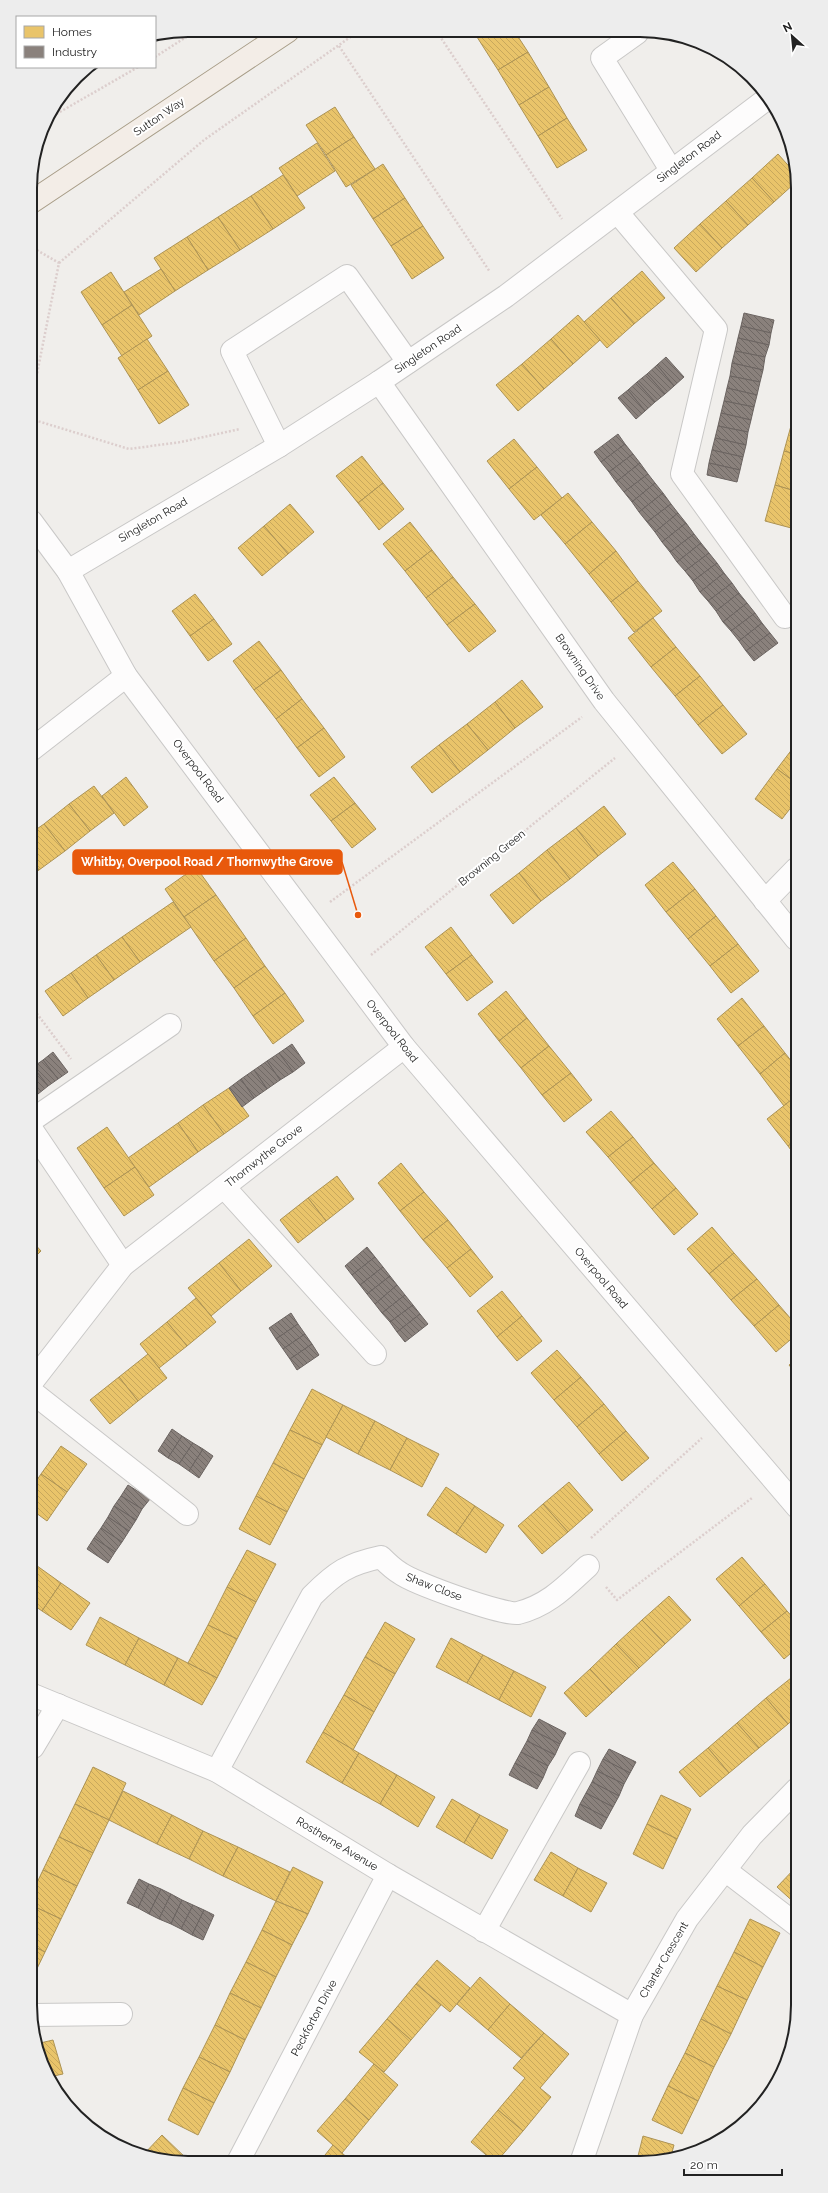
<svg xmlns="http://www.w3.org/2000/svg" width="828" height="2193" viewBox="0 0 828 2193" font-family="Raleway,sans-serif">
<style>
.homes{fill:url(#homes-back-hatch);stroke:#ad9354}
.industry{fill:url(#industry-back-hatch);stroke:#6b6461}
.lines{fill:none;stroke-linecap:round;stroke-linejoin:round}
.minor-casing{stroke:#c9c8c7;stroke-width:24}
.major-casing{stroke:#a79c86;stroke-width:24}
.path{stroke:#dccecd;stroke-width:2.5;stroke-dasharray:2 2;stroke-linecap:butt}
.minor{stroke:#fdfcfc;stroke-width:22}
.major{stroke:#f3ede7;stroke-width:22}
.labels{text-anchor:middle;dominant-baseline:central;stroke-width:4;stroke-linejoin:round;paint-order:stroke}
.street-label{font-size:11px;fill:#222;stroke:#fff}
.rim{fill:none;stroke:#222;stroke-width:2}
.leader{fill:none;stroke:#e8590c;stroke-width:1.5}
.callout-dot{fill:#e8590c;stroke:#fff;stroke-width:1.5}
.callout{fill:#e8590c;stroke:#e8590c;stroke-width:1.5}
.callout-label{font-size:12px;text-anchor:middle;font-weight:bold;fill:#fff}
</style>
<defs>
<pattern id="homes-back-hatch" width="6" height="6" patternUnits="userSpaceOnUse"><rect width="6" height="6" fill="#e9c46a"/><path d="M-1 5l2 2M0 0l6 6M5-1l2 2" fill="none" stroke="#c8a85c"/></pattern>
<pattern id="industry-back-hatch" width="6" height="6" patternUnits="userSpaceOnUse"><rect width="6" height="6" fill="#8a817c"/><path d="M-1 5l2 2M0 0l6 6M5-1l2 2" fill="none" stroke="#706965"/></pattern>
</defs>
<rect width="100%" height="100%" fill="#f0eeeb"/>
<g class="homes">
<path d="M474,32H486L477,37Z"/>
<path d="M486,32H515L528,52L498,70L477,37Z"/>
<path d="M528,52L549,87L519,105L498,70Z"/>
<path d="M549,87L567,118L538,136L519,105Z"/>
<path d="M335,107L354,137L326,155L306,125Z"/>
<path d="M567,118L587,150L557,168L538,136Z"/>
<path d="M354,137L375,169L346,187L326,155Z"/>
<path d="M317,143L335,171L297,196L279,168Z"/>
<path d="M778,154L795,173V183L774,202L752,178Z"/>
<path d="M383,164L405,198L373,219L351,185Z"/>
<path d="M283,175L305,208L273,229L251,196Z"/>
<path d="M752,178L774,202L748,225L726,201Z"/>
<path d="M251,196L273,229L240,250L218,217Z"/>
<path d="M405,198L423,226L391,246L373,219Z"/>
<path d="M726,201L748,225L722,248L700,224Z"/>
<path d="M218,217L240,250L208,270L187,237Z"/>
<path d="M700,224L722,248L696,272L674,248Z"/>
<path d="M423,226L444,258L412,279L391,246Z"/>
<path d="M187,237L208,270L175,291L154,258Z"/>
<path d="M161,269L175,291L139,315L124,292Z"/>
<path d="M642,271L665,298L634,324L611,298Z"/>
<path d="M111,272L132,305L102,325L81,292Z"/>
<path d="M611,298L634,324L607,348L584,322Z"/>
<path d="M132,305L152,336L122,356L102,325Z"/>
<path d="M578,315L600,340L573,364L551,339Z"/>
<path d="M147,339L168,371L138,390L118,358Z"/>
<path d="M551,339L573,364L544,389L522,364Z"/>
<path d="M522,364L544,389L518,411L496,385Z"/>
<path d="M168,371L189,405L159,424L138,390Z"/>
<path d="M794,415L795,416V454L784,451Z"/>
<path d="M514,439L537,467L509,489L487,461Z"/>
<path d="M784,451L795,454V491L775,485Z"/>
<path d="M362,456L383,483L358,503L336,476Z"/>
<path d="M537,467L562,498L534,520L509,489Z"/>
<path d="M383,483L404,509L379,530L358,503Z"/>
<path d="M775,485L795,491V529L765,521Z"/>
<path d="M568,493L592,522L565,544L541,515Z"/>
<path d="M290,504L314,532L288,554L264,526Z"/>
<path d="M410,522L432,550L405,571L383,544Z"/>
<path d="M592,522L616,551L589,574L565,544Z"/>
<path d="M264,526L288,554L262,576L238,548Z"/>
<path d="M432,550L453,577L426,598L405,571Z"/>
<path d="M616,551L638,581L611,602L589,574Z"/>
<path d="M453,577L475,604L447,625L426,598Z"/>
<path d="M638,581L662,611L634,632L611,602Z"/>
<path d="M195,594L214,619L190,636L172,611Z"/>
<path d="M475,604L496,631L469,652L447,625Z"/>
<path d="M653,618L676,647L651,667L628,638Z"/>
<path d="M214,619L232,644L208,661L190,636Z"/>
<path d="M259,641L281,670L254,690L233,661Z"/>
<path d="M676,647L700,676L675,696L651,667Z"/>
<path d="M281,670L302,699L276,719L254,690Z"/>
<path d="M700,676L723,705L698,725L675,696Z"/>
<path d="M522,680L543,707L515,728L495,702Z"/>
<path d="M302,699L324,728L297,748L276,719Z"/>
<path d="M495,702L515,728L488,750L467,724Z"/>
<path d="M723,705L747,734L722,754L698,725Z"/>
<path d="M467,724L488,750L460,772L439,745Z"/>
<path d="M324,728L345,757L319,777L297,748Z"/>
<path d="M796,744V783L777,769Z"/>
<path d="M439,745L460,772L432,793L411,767Z"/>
<path d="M777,769L796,783V801L782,819L755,799Z"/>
<path d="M126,777L148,807L124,826L102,796Z"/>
<path d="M334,777L355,803L331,821L310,795Z"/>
<path d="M94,786L114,813L90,831L69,804Z"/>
<path d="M355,803L376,829L352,848L331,821Z"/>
<path d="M69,804L90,831L65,851L44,824Z"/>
<path d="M604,806L626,834L598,856L576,828Z"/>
<path d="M44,824L65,851L39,870L31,860V833Z"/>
<path d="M576,828L598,856L570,879L547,850Z"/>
<path d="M547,850L570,879L541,901L519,873Z"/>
<path d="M31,860L39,870L31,876Z"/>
<path d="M673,862L695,889L666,912L645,885Z"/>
<path d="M196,867L216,895L184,917L165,889Z"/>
<path d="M519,873L541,901L513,924L490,895Z"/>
<path d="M695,889L716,916L688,939L666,912Z"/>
<path d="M216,895L246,938L214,961L184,917Z"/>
<path d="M173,902L191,927L140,962L122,937Z"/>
<path d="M716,916L738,944L710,966L688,939Z"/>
<path d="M451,927L472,955L446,974L425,947Z"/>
<path d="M122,937L140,962L114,980L96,955Z"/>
<path d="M246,938L265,966L234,988L214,961Z"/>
<path d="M738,944L759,971L731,993L710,966Z"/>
<path d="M96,955L114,980L88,998L71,973Z"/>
<path d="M472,955L493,982L467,1001L446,974Z"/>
<path d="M265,966L285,993L253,1016L234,988Z"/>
<path d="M71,973L88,998L63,1016L45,991Z"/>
<path d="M506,991L527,1018L499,1041L478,1014Z"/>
<path d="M285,993L304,1021L273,1044L253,1016Z"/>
<path d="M742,998L764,1026L738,1046L717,1019Z"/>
<path d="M527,1018L549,1046L521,1068L499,1041Z"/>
<path d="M764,1026L785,1053L760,1074L738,1046Z"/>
<path d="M549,1046L571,1073L542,1095L521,1068Z"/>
<path d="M785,1053L796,1067V1096L784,1106L760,1074Z"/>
<path d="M571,1073L592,1100L564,1122L542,1095Z"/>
<path d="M229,1088L249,1116L224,1134L203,1105Z"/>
<path d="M791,1100L796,1106V1140L788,1146L767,1119Z"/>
<path d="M203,1105L224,1134L198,1152L178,1123Z"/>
<path d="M611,1111L633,1137L608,1157L586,1132Z"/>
<path d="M178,1123L198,1152L149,1187L128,1158Z"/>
<path d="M107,1127L135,1167L104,1188L77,1148Z"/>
<path d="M633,1137L654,1163L630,1183L608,1157Z"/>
<path d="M796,1140V1157L788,1146Z"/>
<path d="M401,1163L424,1192L400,1211L378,1183Z"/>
<path d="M654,1163L676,1188L652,1209L630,1183Z"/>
<path d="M135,1167L154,1195L124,1216L104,1188Z"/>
<path d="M337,1176L354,1199L326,1221L308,1198Z"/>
<path d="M676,1188L698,1214L674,1235L652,1209Z"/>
<path d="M424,1192L448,1220L423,1240L400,1211Z"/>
<path d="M308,1198L326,1221L298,1243L280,1220Z"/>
<path d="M448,1220L471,1249L447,1268L423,1240Z"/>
<path d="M712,1227L734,1253L709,1274L687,1249Z"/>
<path d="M249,1239L272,1266L241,1291L219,1263Z"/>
<path d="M32,1241L41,1251L32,1260Z"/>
<path d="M471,1249L493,1277L470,1297L447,1268Z"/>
<path d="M734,1253L757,1279L731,1300L709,1274Z"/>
<path d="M219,1263L241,1291L211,1316L188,1288Z"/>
<path d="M757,1279L779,1305L754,1326L731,1300Z"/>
<path d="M502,1291L522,1316L497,1337L477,1311Z"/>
<path d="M196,1298L216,1322L187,1346L167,1322Z"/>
<path d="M779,1305L797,1326V1334L776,1352L754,1326Z"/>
<path d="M522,1316L542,1341L517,1361L497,1337Z"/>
<path d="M167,1322L187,1346L159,1368L140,1344Z"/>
<path d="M557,1350L581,1377L554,1400L531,1373Z"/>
<path d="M148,1354L167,1378L138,1401L119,1377Z"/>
<path d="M797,1359V1375L789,1365Z"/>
<path d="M119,1377L138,1401L110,1424L90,1400Z"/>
<path d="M581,1377L604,1404L577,1427L554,1400Z"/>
<path d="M312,1389L343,1405L322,1445L290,1430Z"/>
<path d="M604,1404L626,1431L599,1454L577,1427Z"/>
<path d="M343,1405L375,1421L358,1454L326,1437Z"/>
<path d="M375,1421L407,1438L390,1470L358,1454Z"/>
<path d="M290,1430L322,1445L304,1479L273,1463Z"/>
<path d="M626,1431L649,1458L622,1481L599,1454Z"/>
<path d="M407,1438L439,1454L422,1487L390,1470Z"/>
<path d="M61,1446L87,1464L67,1492L41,1474Z"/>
<path d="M273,1463L304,1479L287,1512L256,1496Z"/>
<path d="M41,1474L67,1492L47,1521L32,1510V1487Z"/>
<path d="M569,1482L593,1510L568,1532L543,1504Z"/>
<path d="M446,1487L475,1506L456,1534L427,1515Z"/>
<path d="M256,1496L287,1512L270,1545L239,1529Z"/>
<path d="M543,1504L568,1532L542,1554L518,1526Z"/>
<path d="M475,1506L504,1525L486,1553L456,1534Z"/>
<path d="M247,1550L276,1564L256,1602L227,1587Z"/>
<path d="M742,1557L765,1584L739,1606L716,1579Z"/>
<path d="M33,1563L61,1583L42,1611L32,1604Z"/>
<path d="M61,1583L90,1603L71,1630L42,1611Z"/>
<path d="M765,1584L787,1611L761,1632L739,1606Z"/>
<path d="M227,1587L256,1602L237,1639L208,1625Z"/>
<path d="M669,1596L691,1620L665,1644L642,1620Z"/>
<path d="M787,1611L797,1622V1648L784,1659L761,1632Z"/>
<path d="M100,1617L139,1638L125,1665L86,1645Z"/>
<path d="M642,1620L665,1644L639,1668L616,1644Z"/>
<path d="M385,1622L415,1639L395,1674L365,1657Z"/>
<path d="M208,1625L237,1639L217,1678L188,1663Z"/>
<path d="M139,1638L178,1658L164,1685L125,1665Z"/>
<path d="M451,1638L483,1655L467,1683L436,1667Z"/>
<path d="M616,1644L639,1668L612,1693L590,1669Z"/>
<path d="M483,1655L514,1671L499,1700L467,1683Z"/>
<path d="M365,1657L395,1674L374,1712L344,1695Z"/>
<path d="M178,1658L217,1678L202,1705L164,1685Z"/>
<path d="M590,1669L612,1693L586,1717L564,1693Z"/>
<path d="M514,1671L546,1687L531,1717L499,1700Z"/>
<path d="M796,1674L797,1676V1716L788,1724L766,1698Z"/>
<path d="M344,1695L374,1712L353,1750L323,1732Z"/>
<path d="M766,1698L788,1724L759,1748L737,1723Z"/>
<path d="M737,1723L759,1748L729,1773L708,1748Z"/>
<path d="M323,1732L359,1753L342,1783L306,1762Z"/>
<path d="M708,1748L729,1773L700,1797L679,1772Z"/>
<path d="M359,1753L397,1775L380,1804L342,1783Z"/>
<path d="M93,1767L126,1783L109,1820L75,1804Z"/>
<path d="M397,1775L435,1797L418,1827L380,1804Z"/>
<path d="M123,1791L172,1815L157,1844L109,1820Z"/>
<path d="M661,1795L691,1809L677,1839L647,1824Z"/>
<path d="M452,1799L480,1815L464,1843L436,1827Z"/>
<path d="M75,1804L109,1820L93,1853L59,1837Z"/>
<path d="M172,1815L203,1831L189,1859L157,1844Z"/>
<path d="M480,1815L508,1830L492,1859L464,1843Z"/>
<path d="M647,1824L677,1839L663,1869L633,1854Z"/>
<path d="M203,1831L238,1847L223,1876L189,1859Z"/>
<path d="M59,1837L93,1853L77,1886L43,1870Z"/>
<path d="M238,1847L290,1872L276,1901L223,1876Z"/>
<path d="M551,1852L578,1868L563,1896L534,1880Z"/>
<path d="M797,1866L798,1906L777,1887Z"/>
<path d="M293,1867L323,1882L308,1914L276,1901Z"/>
<path d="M578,1868L607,1883L591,1912L563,1896Z"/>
<path d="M43,1870L77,1886L61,1919L33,1906V1891Z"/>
<path d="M276,1901L308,1914L292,1945L262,1930Z"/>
<path d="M33,1906L61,1919L45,1952L33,1946Z"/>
<path d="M750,1919L780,1933L763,1967L734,1952Z"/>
<path d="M262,1930L292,1945L276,1977L246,1962Z"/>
<path d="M33,1946L45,1952L33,1977Z"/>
<path d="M734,1952L763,1967L747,2000L717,1986Z"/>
<path d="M437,1960L470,1988L450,2012L416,1984Z"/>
<path d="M246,1962L276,1977L261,2008L230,1993Z"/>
<path d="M480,1977L510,2004L488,2030L457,2004Z"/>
<path d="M416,1984L441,2005L411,2040L387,2019Z"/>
<path d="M717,1986L747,2000L731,2034L701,2019Z"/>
<path d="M230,1993L261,2008L245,2040L215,2025Z"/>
<path d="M510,2004L544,2033L521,2058L488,2030Z"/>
<path d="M387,2019L411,2040L384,2072L359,2052Z"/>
<path d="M701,2019L731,2034L714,2067L685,2053Z"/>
<path d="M215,2025L245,2040L230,2072L199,2057Z"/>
<path d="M544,2033L569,2054L540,2088L551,2097L523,2131L498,2110L525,2078L513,2068Z"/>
<path d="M53,2040L63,2074L49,2077L36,2044Z"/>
<path d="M685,2053L714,2067L698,2101L668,2086Z"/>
<path d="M199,2057L230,2072L214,2103L183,2088Z"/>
<path d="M374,2064L398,2085L369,2120L345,2099Z"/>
<path d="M668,2086L698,2101L682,2134L652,2120Z"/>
<path d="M183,2088L214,2103L198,2135L168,2120Z"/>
<path d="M345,2099L369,2120L342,2153L317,2131Z"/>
<path d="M498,2110L523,2131L498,2160H492L471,2142Z"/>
<path d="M162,2135L188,2160H157L143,2155Z"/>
<path d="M643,2136L674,2145L670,2160H637Z"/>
<path d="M333,2145L342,2153L350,2160H321Z"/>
</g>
<g class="industry">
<path d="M744,313L774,320L771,333L741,326Z"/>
<path d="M741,326L771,333L769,345L738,338Z"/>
<path d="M738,338L769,345L765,357L735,351Z"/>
<path d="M735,351L765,357L763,370L732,363Z"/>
<path d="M666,357L684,377L674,386L657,365Z"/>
<path d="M732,363L763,370L760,382L730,376Z"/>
<path d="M657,365L674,386L665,394L647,374Z"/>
<path d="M647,374L665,394L655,402L637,382Z"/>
<path d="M730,376L760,382L757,395L727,388Z"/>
<path d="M637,382L655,402L645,411L628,390Z"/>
<path d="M727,388L757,395L754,407L724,401Z"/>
<path d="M628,390L645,411L636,419L618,398Z"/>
<path d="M724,401L754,407L751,420L721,413Z"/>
<path d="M721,413L751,420L748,432L718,426Z"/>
<path d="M718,426L748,432L746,445L715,438Z"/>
<path d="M618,434L625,444L601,462L594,452Z"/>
<path d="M715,438L746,445L743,457L712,450Z"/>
<path d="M625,444L633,454L609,472L601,462Z"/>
<path d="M712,450L743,457L740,470L709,463Z"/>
<path d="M633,454L640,463L616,482L609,472Z"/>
<path d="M640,463L648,474L624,492L616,482Z"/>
<path d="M709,463L740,470L737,482L707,475Z"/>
<path d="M648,474L655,483L632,502L624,492Z"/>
<path d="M655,483L663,493L639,512L632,502Z"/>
<path d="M663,493L671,504L647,522L639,512Z"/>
<path d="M671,504L678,513L655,532L647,522Z"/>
<path d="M678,513L686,523L662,542L655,532Z"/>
<path d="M686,523L694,534L670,552L662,542Z"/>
<path d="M694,534L701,543L677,562L670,552Z"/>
<path d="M701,543L709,553L685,571L677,562Z"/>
<path d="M709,553L717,563L693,581L685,571Z"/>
<path d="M717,563L724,573L700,592L693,581Z"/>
<path d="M724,573L732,583L708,601L700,592Z"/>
<path d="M732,583L739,593L716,611L708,601Z"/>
<path d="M739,593L747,603L723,622L716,611Z"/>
<path d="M747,603L755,613L731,631L723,622Z"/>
<path d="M755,613L762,623L739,641L731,631Z"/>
<path d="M762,623L770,633L746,651L739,641Z"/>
<path d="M770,633L778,643L754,661L746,651Z"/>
<path d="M292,1044L305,1063L293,1072L279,1053Z"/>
<path d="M53,1052L68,1072L58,1079L43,1060Z"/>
<path d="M279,1053L293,1072L280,1080L267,1061Z"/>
<path d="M43,1060L58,1079L48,1086L33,1067Z"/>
<path d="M267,1061L280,1080L267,1089L254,1070Z"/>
<path d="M33,1067L48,1086L38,1094L32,1085Z"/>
<path d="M254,1070L267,1089L254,1098L241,1079Z"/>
<path d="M241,1079L254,1098L242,1107L229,1088Z"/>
<path d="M32,1085L38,1094L32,1099Z"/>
<path d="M367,1247L375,1257L352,1275L345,1266Z"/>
<path d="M375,1257L383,1267L360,1285L352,1275Z"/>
<path d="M383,1267L390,1276L367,1294L360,1285Z"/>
<path d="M390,1276L397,1285L375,1304L367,1294Z"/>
<path d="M397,1285L405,1295L382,1313L375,1304Z"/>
<path d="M405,1295L413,1305L390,1322L382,1313Z"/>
<path d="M413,1305L420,1314L397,1332L390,1322Z"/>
<path d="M291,1313L298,1324L276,1339L269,1328Z"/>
<path d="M420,1314L428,1324L405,1342L397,1332Z"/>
<path d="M298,1324L305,1334L283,1349L276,1339Z"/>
<path d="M305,1334L312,1344L290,1359L283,1349Z"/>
<path d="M312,1344L319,1355L297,1370L290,1359Z"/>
<path d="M172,1429L182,1436L168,1458L158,1451Z"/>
<path d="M182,1436L193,1443L179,1464L168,1458Z"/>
<path d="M193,1443L203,1449L189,1471L179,1464Z"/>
<path d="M203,1449L213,1456L199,1478L189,1471Z"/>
<path d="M128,1485L150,1499L142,1509L121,1496Z"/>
<path d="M121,1496L142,1509L136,1520L114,1506Z"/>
<path d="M114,1506L136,1520L129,1531L108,1517Z"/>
<path d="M108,1517L129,1531L122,1542L101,1528Z"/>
<path d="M101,1528L122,1542L115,1552L94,1538Z"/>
<path d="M94,1538L115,1552L108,1563L87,1549Z"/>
<path d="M539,1719L566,1733L560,1744L532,1730Z"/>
<path d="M532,1730L560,1744L555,1755L527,1741Z"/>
<path d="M527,1741L555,1755L548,1766L521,1752Z"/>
<path d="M609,1749L636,1762L630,1773L603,1759Z"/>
<path d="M521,1752L548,1766L543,1778L515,1763Z"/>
<path d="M603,1759L630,1773L624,1784L597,1771Z"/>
<path d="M515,1763L543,1778L537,1789L509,1775Z"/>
<path d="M597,1771L624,1784L619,1796L592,1782Z"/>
<path d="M592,1782L619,1796L613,1807L586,1793Z"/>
<path d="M586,1793L613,1807L607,1818L580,1804Z"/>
<path d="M580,1804L607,1818L601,1829L575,1816Z"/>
<path d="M139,1879L149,1884L138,1908L127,1903Z"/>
<path d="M149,1884L161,1889L149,1914L138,1908Z"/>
<path d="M161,1889L171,1894L159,1919L149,1914Z"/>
<path d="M171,1894L182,1900L171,1924L159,1919Z"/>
<path d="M182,1900L193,1905L181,1929L171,1924Z"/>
<path d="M193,1905L204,1910L192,1935L181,1929Z"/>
<path d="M204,1910L214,1915L203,1940L192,1935Z"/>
</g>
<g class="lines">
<g class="minor-casing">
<g id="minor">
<path d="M637,33L602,58L671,170"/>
<path d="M618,213L716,329L682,474L785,617"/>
<path d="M379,382L604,701L796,939"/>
<path d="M279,446L232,351L347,276L408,362"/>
<path d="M31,521L68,571L126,676L404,1047L797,1507"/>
<path d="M68,571L279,446L379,382L506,296L768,98"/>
<path d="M31,750L126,676"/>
<path d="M765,901L796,869"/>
<path d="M32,1120L170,1025"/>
<path d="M32,1130L123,1265"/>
<path d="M224,1187L375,1354"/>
<path d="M32,1382L123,1265L404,1047"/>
<path d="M32,1392L187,1514"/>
<path d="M33,1695L217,1771L388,1875L632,2015"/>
<path d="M33,1747L58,1705"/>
<path d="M217,1771L312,1596C336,1572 348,1564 381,1557C387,1563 393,1569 400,1573C413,1583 505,1616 518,1613C549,1605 566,1586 588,1566"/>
<path d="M725,1870L798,1926"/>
<path d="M484,1931L579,1763"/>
<path d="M33,2015L121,2014"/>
<path d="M239,2160L388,1875"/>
<path d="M582,2160L632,2015L687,1919L752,1835L797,1789"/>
</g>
</g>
<g class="major-casing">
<path id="major" d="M30,203L288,31"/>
</g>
<g class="path">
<path d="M437,32L562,219"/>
<path d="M339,46L490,272"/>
<path d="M155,57L197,30"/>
<path d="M46,120L138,67"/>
<path d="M30,246L59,263L31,404"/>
<path d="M59,263L204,140L359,31"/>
<path d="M31,419L129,449L181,442L240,429"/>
<path d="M330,902L582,717"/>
<path d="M371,955L615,758"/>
<path d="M32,1007L71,1059"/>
<path d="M591,1538L702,1438"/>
<path d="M606,1587L617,1600L752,1498"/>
</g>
<use href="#minor" class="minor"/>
<use href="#major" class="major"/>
</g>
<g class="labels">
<g class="street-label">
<text transform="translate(159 117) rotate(-34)">Sutton Way</text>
<text transform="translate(689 157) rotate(-37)">Singleton Road</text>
<text transform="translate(428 349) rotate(-34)">Singleton Road</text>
<text transform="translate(153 520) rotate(-30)">Singleton Road</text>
<text transform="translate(580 667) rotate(55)">Browning Drive</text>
<text transform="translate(198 771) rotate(53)">Overpool Road</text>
<text transform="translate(492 858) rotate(-39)">Browning Green</text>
<text transform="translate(392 1031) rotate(52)">Overpool Road</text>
<text transform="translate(264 1156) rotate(-38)">Thornwythe Grove</text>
<text transform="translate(601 1278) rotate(50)">Overpool Road</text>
<text transform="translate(434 1587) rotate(21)">Shaw Close</text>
<text transform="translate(337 1844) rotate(31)">Rostherne Avenue</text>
<text transform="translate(664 1960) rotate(-60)">Charter Crescent</text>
<text transform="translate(314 2018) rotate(-62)">Peckforton Drive</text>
</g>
</g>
<path d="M0 0H828V2193H0ZM188 37H640A151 151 0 0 1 791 188V2005A151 151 0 0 1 640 2156H188A151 151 0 0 1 37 2005V188A151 151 0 0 1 188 37Z" fill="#ededed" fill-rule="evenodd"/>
<path class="rim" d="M188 37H640A151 151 0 0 1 791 188V2005A151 151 0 0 1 640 2156H188A151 151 0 0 1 37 2005V188A151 151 0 0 1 188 37Z"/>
<path class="leader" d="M358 915L342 862"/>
<circle class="callout-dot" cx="358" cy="915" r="4"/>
<rect class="callout" x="73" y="850" width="269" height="24" rx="4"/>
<g class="callout-label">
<text x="207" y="866">Whitby, Overpool Road / Thornwythe Grove</text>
</g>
<rect x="16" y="16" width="140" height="52" fill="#ffffff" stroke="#a7a7a7"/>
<rect x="24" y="26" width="20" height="12" fill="#e9c46a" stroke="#a7a7a7"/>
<text x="52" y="36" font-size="12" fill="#222222">Homes</text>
<rect x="24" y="46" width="20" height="12" fill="#8a817c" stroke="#a7a7a7"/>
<text x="52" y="56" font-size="12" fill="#222222">Industry</text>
<g transform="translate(792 36) rotate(333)" stroke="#ffffff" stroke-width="3" paint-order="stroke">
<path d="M0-3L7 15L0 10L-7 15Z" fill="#222222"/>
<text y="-6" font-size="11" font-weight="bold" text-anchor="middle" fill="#222222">N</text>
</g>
<path d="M684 2169v6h98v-6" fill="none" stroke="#222222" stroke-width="2"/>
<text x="690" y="2169" font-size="12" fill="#222222" stroke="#ffffff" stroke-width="3" paint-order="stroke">20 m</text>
</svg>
